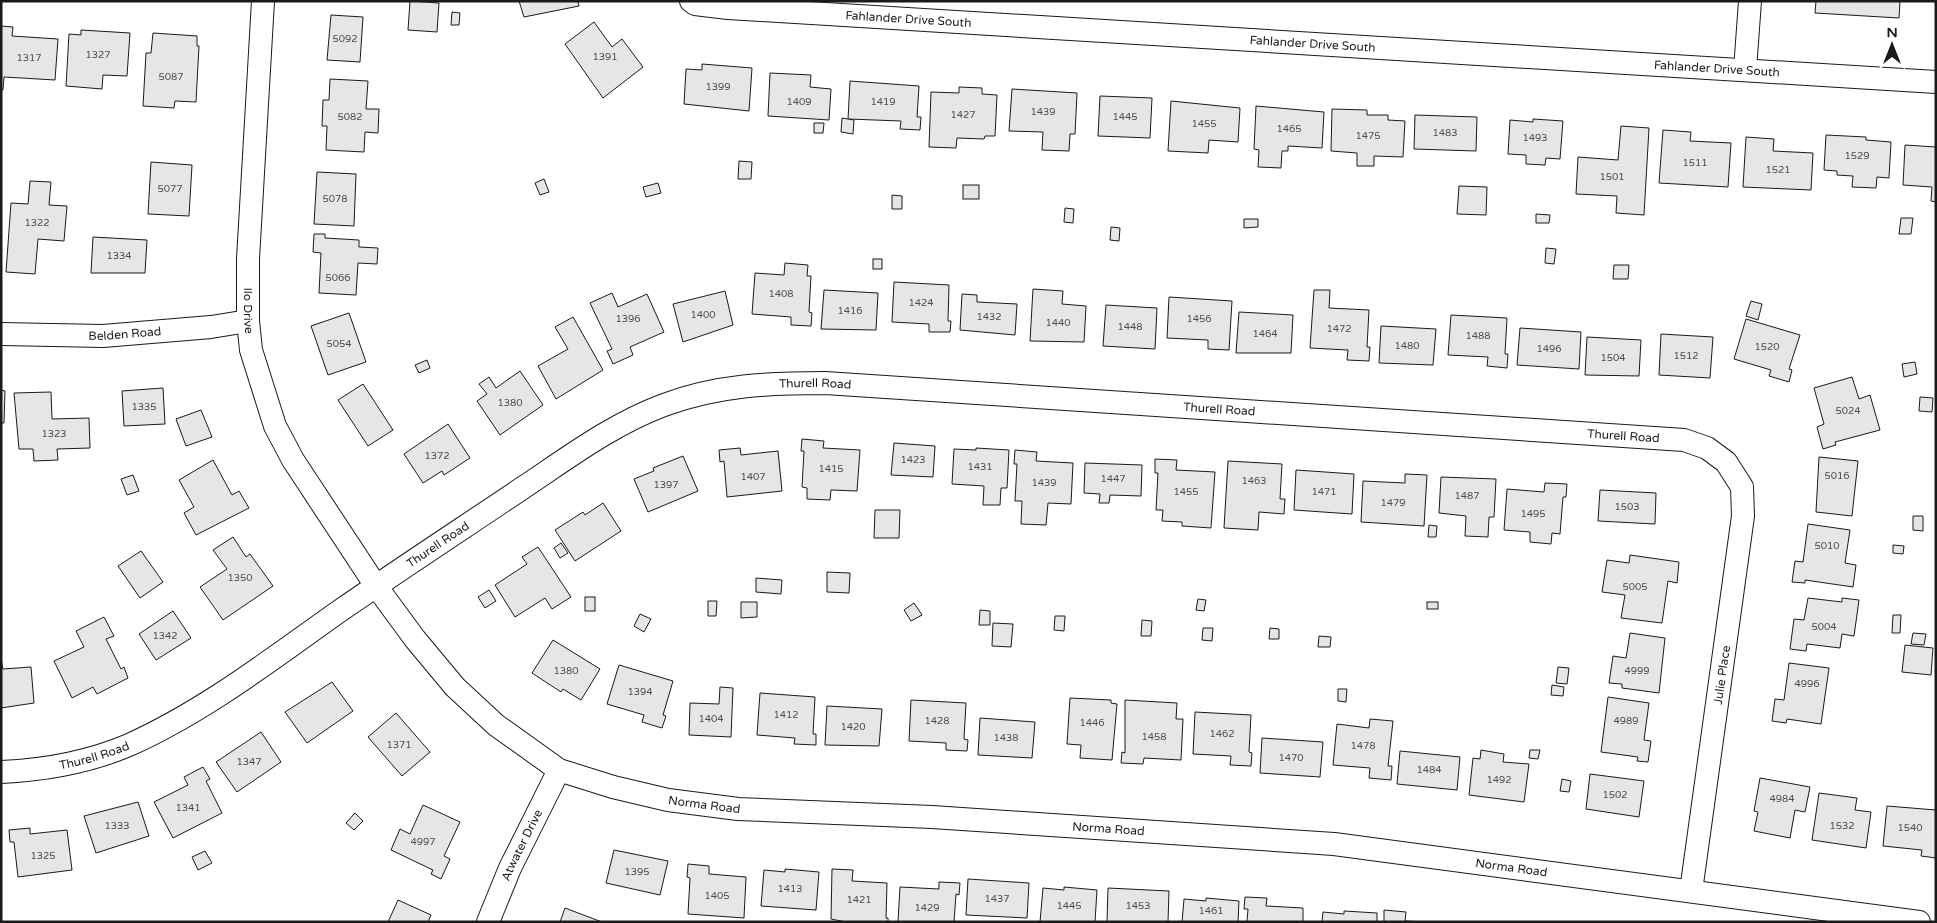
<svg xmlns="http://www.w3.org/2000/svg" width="1937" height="923" viewBox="0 0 1937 923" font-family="'Varela Round',sans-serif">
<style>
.building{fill:#e6e6e6;stroke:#1a1a1a}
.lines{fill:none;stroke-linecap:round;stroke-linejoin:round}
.street-casing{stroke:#1a1a1a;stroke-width:24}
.street{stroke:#fff;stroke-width:22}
.labels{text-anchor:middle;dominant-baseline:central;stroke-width:4;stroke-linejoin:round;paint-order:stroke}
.number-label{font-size:10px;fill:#4d4d4d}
.street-label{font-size:12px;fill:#1a1a1a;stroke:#fff}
</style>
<rect width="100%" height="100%" fill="#fff"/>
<g class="building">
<path d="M410,1L439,3L437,32L408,30Z"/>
<path d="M519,1H578L579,6L524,17Z"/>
<path d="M1816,1H1900L1899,18L1815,13Z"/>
<path d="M452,12L460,13L459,25H451Z"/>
<path d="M331,15L363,17L360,62L327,60Z"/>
<path d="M594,22L612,47L622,39L643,67L603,98L565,44Z"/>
<path d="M1,26L13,27L12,36L58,39L55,80L4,77L3,90H1Z"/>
<path d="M81,30L130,33L127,76L103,75L102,89L66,86L69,34L81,35Z"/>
<path d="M153,33L197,36V46H199L196,102L175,101L174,108L143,106L146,53H151Z"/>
<path d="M702,64L752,68L749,111L684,104L686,69L702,70Z"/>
<path d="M770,73L811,75L810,87L831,89L829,120L768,116Z"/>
<path d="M330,79L368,81L366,109H379L378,133L365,132L364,152L326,150L327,126H322L323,100H329Z"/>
<path d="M850,81L919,86L917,117H921L920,130L900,129L901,121L848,119Z"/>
<path d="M959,87L982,88V94L997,95L995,136H985L984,139L957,138L956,148L929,147L931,92L959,93Z"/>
<path d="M1012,89L1077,93L1075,134H1070L1069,151L1042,150L1043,132L1009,131Z"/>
<path d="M1100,96L1152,98L1150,138L1098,136Z"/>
<path d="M1171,101L1240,108L1238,142L1209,140L1208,153L1168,151Z"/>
<path d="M1256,106L1324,112L1322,148L1288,146V151H1282L1281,168L1258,167L1259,150L1254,149Z"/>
<path d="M1332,109L1367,110V115H1388V120L1405,121L1403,157L1374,156V166H1357V153L1331,151Z"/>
<path d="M1415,115L1477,117L1476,151L1414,149Z"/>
<path d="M842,118L854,120L853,134L841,132Z"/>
<path d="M1533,119L1563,121L1560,159L1546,158L1545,165L1526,164V155L1508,154L1510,120L1533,122Z"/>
<path d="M814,123H824L823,133H814Z"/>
<path d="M1621,126L1649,128L1644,215L1616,213L1617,196L1576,194L1578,157L1618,160Z"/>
<path d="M1663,130L1691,132L1690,141L1731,143L1728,187L1659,183Z"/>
<path d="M1826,135L1866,137V140L1891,142L1889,178L1877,177L1876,188L1852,187L1853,176L1837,175V171L1824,170Z"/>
<path d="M1746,137L1774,139L1773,151L1813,153L1811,190L1743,187Z"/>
<path d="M1905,145L1936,147V202L1931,201L1932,187L1903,185Z"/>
<path d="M739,161L752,162L751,179H738Z"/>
<path d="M151,162L192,165L189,216L148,214Z"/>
<path d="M317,172L356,174L354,226L314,224Z"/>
<path d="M544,179L549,192L540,195L535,183Z"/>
<path d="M30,181L51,182L49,205L67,206L64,241L38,239L35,274L6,272L11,203L28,204Z"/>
<path d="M658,183L661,193L646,197L643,187Z"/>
<rect x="963" y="185" width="16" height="14"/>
<path d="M1459,186L1487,187L1486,215L1457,214Z"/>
<path d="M892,195L902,196V209H892Z"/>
<path d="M1065,208L1074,209L1073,223L1064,222Z"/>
<path d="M1536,214L1550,215L1549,223H1536Z"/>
<path d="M1901,218H1913L1911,234H1899Z"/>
<path d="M1244,219H1258V227L1244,228Z"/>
<path d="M1111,227L1120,228L1119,241L1110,240Z"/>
<path d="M314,234H325V238L359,240V247L378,248L377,264L358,263L356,295L319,293L321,253L313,252Z"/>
<path d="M93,237L147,240L145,273H91Z"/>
<path d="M1546,248L1556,249L1554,264L1545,263Z"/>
<rect x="873" y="259" width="9" height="10"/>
<path d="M785,263L808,265L807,276H811L809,312L812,313L811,326L791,325V317L752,314L755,273L784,275Z"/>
<path d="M1614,265H1629L1628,279H1613Z"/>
<path d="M894,282L949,285L948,321H951L950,332H929V324L892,322Z"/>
<path d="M1033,289L1063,291L1062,304L1086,306L1084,342L1030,341Z"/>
<path d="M824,290L878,293L876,330L821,329Z"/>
<path d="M1314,290H1330L1329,308L1369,310L1367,347H1370L1369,361L1347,360L1348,350L1310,348Z"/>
<path d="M725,291L733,325L683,342L673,304Z"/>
<path d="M612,293L618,307L647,294L664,332L630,347L633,355L613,364L607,351L612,349L590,303Z"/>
<path d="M962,294L977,295V302L1017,304L1015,335L960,330Z"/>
<path d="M1169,297L1232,301L1229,350L1208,349V340L1167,338Z"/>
<path d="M1751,301L1762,304L1758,320L1746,316Z"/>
<path d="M1106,305L1157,308L1155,349L1103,346Z"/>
<path d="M1239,312L1293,315L1291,353H1236Z"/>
<path d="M349,313L366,362L328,375L311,326Z"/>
<path d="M1451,315L1507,318L1505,354H1508L1507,368L1487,366L1488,357L1448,355Z"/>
<path d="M573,317L603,370L556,399L538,366L568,349L555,327Z"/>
<path d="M1746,319L1800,335L1789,369L1792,370L1789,382L1769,376L1771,370L1734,359Z"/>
<path d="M1381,326L1436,329L1433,365L1379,363Z"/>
<path d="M1520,328L1581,332L1579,369L1517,365Z"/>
<path d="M1661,334L1713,337L1710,378L1659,375Z"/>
<path d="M1587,337L1641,340L1639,376L1585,375Z"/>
<path d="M427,360L430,368L419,373L415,365Z"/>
<path d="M1915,362L1917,374L1904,377L1902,364Z"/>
<path d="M520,371L543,405L500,435L477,401L487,394L479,384L489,377L496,388Z"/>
<path d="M1852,377L1859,399L1870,395L1880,430L1835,442L1836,445L1823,449L1817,427L1824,424L1814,388Z"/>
<path d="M363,384L393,430L368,446L338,400Z"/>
<path d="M163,388L165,424L124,426L122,391Z"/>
<path d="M1,390L5,391L4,423H1Z"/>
<path d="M51,392L52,419L89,418L90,448L57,449L58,460L34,461L33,449H19L14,393Z"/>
<path d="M1920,397L1933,398L1932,412L1919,411Z"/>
<path d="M201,410L212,437L186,446L176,419Z"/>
<path d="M448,424L470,458L444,475L442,471L423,483L404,454Z"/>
<path d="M802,439L824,441L823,448L860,450L857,491L831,490L830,500L807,499V488L802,487L804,451H801Z"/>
<path d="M894,443L935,446L933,477L891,475Z"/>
<path d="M740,448L741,455L778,451L782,491L727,497L724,461L720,462L719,450Z"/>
<path d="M976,448L1009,450L1007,488H1001L1000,505H983L984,486L952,484L954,449L976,450Z"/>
<path d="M1015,450L1037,452L1036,461L1073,463L1071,504L1048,503L1046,525L1021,524L1022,501H1015L1017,464H1014Z"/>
<path d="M683,456L698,491L648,512L634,479L654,471L653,468Z"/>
<path d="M1819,457L1858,461L1852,516L1816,512Z"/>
<path d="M1155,459L1177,460L1176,470L1215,472L1211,528L1182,526V522L1162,521L1163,510H1156L1158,473H1155Z"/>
<path d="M213,460L232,495L239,491L249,508L196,535L184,513L194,507L179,480Z"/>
<path d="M1228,461L1282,464L1280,499H1285L1284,514L1259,512L1258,530L1224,528Z"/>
<path d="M1085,463L1142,465L1141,496L1110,495L1109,503H1099L1100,494L1084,493Z"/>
<path d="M1296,470L1354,474L1352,514L1294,510Z"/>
<path d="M1405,474L1427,475L1424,526L1361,522L1363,481L1405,483Z"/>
<path d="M133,475L139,491L127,495L121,479Z"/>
<path d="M1441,477L1496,479L1494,517H1489L1488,537L1465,536L1466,516L1439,513Z"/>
<path d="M1545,483L1567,484L1566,497H1563L1560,534L1552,533L1551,544L1530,542V532L1504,530L1507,489L1544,492Z"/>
<path d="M1600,490L1656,493L1655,524L1598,521Z"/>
<path d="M603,503L621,531L575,561L555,530L583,512L585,515Z"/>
<path d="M875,510H900L899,538H874Z"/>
<path d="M1913,516H1923V531L1913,530Z"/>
<path d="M1808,524L1850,530L1845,563L1856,565L1853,587L1805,580V583L1792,582L1795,561L1803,562Z"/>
<path d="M1429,525L1437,526L1436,537H1428Z"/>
<path d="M233,537L246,557L250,554L273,586L223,620L200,587L227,569L213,550Z"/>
<path d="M561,543L568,553L560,558L554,548Z"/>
<path d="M1893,545L1904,546L1903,554L1893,553Z"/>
<path d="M538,547L571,597L552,609L545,598L515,617L495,585L527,564L522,557Z"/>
<path d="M141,551L163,582L140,598L118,566Z"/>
<path d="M1630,555L1679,562L1677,583L1668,581L1662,623L1621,618L1625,595L1602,592L1607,560L1629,563Z"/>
<path d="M827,572L850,573L849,593L827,592Z"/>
<path d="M756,578L782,580L781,594L756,592Z"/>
<path d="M489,590L496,601L485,608L478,597Z"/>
<rect x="585" y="597" width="10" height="14"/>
<path d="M1808,598L1842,602V598L1859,600L1854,636L1842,634L1840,648L1807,644L1806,651L1790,649L1794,619L1804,620Z"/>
<path d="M1198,599L1206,600L1204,611L1196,610Z"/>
<path d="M708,601H717L716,616H708Z"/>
<path d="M741,602H757V617L741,618Z"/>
<rect x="1427" y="602" width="11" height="7"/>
<path d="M914,603L922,615L911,621L904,610Z"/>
<path d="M980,610L990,611V625H979Z"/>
<path d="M173,611L191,638L156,660L139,634Z"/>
<path d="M640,614L651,619L644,632L634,626Z"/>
<path d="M1893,615H1901L1900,633H1892Z"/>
<path d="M1055,616H1065L1064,631L1054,630Z"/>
<path d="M104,617L114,636L106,639L121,669L124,667L128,678L97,694L93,687L72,698L54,661L84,647L76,631Z"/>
<path d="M1142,620L1152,621L1151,636H1141Z"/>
<path d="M993,623L1013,624L1011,647L992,646Z"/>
<path d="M1203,628H1213L1212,641L1202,640Z"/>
<path d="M1270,628L1279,629V639H1269Z"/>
<path d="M1630,633L1665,638L1659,693L1622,688V684L1609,683L1613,656L1626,658Z"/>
<path d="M1913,633L1926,634L1924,645L1911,644Z"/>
<path d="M1319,636L1331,637L1330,647H1318Z"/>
<path d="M553,640L600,669L581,700L563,689L561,692L532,673Z"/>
<path d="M1905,645L1933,648L1931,675L1902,672Z"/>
<path d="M1,659L3,669L31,667L34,703L1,708Z"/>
<path d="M1789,663L1829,668L1821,724L1787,719L1786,723L1772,721L1775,699L1784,700Z"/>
<path d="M619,665L673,681L663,715L666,716L662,728L642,722L644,715L607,704Z"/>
<path d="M1558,667L1569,668L1567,684L1556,683Z"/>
<path d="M332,682L353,711L307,743L285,712Z"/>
<path d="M1552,685L1564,687L1563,696L1551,695Z"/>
<path d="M720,687L733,688L731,737L689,735L690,703L719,704Z"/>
<path d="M1338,689H1347L1346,702L1338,701Z"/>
<path d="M760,693L815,697L813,734H816V745L794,744L795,738L757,735Z"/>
<path d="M1608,697L1649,703L1644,740L1651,741L1648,762L1637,761L1638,757L1601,752Z"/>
<path d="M1070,698L1111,700V703L1117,704L1112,760L1080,758L1081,745L1067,744Z"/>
<path d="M911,700L966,703L964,739L968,740L967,751L946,750V743L909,741Z"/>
<path d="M1125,700L1177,703L1176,719H1183L1181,760L1144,758L1143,764L1121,763L1122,752L1125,753Z"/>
<path d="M827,706L882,709L879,746L825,745Z"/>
<path d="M1195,712L1251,715L1249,752L1252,753L1251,766L1230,765L1231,756L1193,754Z"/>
<path d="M396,713L430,752L402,776L368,737Z"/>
<path d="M980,718L1035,722L1032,758L978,755Z"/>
<path d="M1370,719L1393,721L1388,766H1392L1391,780L1369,778L1370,768L1333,765L1337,724L1369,728Z"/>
<path d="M261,732L281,762L237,792L216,762Z"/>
<path d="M1262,738L1323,742L1320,777L1260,773Z"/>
<path d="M1481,750L1504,754L1503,762L1529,764L1524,802L1469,795L1473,758L1480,759Z"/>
<path d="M1530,750H1540L1538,759L1529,758Z"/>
<path d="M1400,751L1460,757L1457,790L1397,784Z"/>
<path d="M203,767L210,779L206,781L222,813L173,838L154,802L188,785L184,777Z"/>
<path d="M1590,774L1644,781L1639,817L1586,809Z"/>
<path d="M1760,778L1810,787L1805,812L1795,810L1790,838L1754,831L1758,812L1754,811Z"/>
<path d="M1562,779L1571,781L1569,792L1560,791Z"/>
<path d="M1819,793L1857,798L1855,810L1871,812L1866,848L1812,840Z"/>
<path d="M138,802L149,836L96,853L84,816Z"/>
<path d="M423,805L460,822L444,856L450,859L441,879L431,874L433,870L391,850L400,829L410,834Z"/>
<path d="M1887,806L1936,810V858L1921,856L1922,850L1883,846Z"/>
<path d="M355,813L363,821L354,830L346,823Z"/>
<path d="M30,828V834L67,830L72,870L18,877L14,842H10L9,830Z"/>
<path d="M614,850L668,861L660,895L606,883Z"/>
<path d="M205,851L212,863L198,870L192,857Z"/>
<path d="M688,864L709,866V874L746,877L744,918L688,914L690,878L687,877Z"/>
<path d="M785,869L819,872L816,910L761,906L764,870L785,872Z"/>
<path d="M832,869L853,870L852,881L887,883L886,918H888V922H846L831,919Z"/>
<path d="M968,879L1029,883L1027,918L966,915Z"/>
<path d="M939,882L960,883L959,895L956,894L954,922H898L900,887L939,889Z"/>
<path d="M1064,887L1097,890L1095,922H1040L1043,888L1064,890Z"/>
<path d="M1108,888L1169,891L1168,922H1107Z"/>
<path d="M1245,897L1267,898L1266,906L1303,908V922H1247L1248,909H1244Z"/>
<path d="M1206,898L1239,901L1238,922H1182L1184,899L1206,901Z"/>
<path d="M398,900L431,915L428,922H388Z"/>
<path d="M565,908L602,922H560Z"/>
<path d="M1384,910L1406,912L1405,921L1427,922H1384Z"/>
<path d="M1344,911L1377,913V922H1322L1323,912L1344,914Z"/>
</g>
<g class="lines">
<g class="street-casing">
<g id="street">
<path id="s1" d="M263,1L248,259V321L251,350L275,426L293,460L376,586L415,639L455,687L496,725L559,770L613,787L668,800L738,809L932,817L1334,844L1919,922"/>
<path id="s2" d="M691,1L695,4L728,8L1936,82"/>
<path d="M1745,70L1750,1"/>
<path id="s3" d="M1,334L103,336L211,327L248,321"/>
<path id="s4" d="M1,772C44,770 89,762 129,745C205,711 273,658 341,610C402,568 463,528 524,487C569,457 613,424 664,405C717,385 770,383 825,383L1684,440L1707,448L1726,462L1742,487L1743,516L1691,891"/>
<path id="s5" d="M488,922L510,868L559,770"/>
</g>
</g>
<use href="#street" class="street"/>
</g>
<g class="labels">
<g class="number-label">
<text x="345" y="39">5092</text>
<text x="98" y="55">1327</text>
<text x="605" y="57">1391</text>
<text x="29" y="58">1317</text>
<text x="171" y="77">5087</text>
<text x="718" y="87">1399</text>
<text x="799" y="102">1409</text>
<text x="883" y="102">1419</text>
<text x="1043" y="112">1439</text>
<text x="963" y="115">1427</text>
<text x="350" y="117">5082</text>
<text x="1125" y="117">1445</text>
<text x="1204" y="124">1455</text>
<text x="1289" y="129">1465</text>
<text x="1445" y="133">1483</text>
<text x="1368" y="136">1475</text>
<text x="1535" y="138">1493</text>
<text x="1857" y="156">1529</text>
<text x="1695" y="163">1511</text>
<text x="1778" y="170">1521</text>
<text x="1612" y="177">1501</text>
<text x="170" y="189">5077</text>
<text x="335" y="199">5078</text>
<text x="37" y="223">1322</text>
<text x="119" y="256">1334</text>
<text x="338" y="278">5066</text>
<text x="781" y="294">1408</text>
<text x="921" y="303">1424</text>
<text x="850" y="311">1416</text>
<text x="703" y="315">1400</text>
<text x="989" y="317">1432</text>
<text x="628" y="319">1396</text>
<text x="1199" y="319">1456</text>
<text x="1058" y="323">1440</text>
<text x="1130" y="327">1448</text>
<text x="1339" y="329">1472</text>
<text x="1265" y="334">1464</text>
<text x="1478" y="336">1488</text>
<text x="339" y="344">5054</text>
<text x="1407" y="346">1480</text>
<text x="1767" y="347">1520</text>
<text x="1549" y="349">1496</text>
<text x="1686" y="356">1512</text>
<text x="1613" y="358">1504</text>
<text x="510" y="403">1380</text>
<text x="144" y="407">1335</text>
<text x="1848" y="411">5024</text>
<text x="54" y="434">1323</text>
<text x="437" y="456">1372</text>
<text x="913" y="460">1423</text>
<text x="980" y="467">1431</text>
<text x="831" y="469">1415</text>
<text x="1837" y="476">5016</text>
<text x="753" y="477">1407</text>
<text x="1113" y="479">1447</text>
<text x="1254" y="481">1463</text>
<text x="1044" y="483">1439</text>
<text x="666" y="485">1397</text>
<text x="1186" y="492">1455</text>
<text x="1324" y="492">1471</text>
<text x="1467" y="496">1487</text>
<text x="1393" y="503">1479</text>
<text x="1627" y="507">1503</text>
<text x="1533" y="514">1495</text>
<text x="1827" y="546">5010</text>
<text x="240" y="578">1350</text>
<text x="1635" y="587">5005</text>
<text x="1824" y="627">5004</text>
<text x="165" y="636">1342</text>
<text x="566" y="671">1380</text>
<text x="1637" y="671">4999</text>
<text x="1807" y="684">4996</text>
<text x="640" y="692">1394</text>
<text x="786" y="715">1412</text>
<text x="711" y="719">1404</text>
<text x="937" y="721">1428</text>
<text x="1626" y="721">4989</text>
<text x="1092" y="723">1446</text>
<text x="853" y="727">1420</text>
<text x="1222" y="734">1462</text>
<text x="1154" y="737">1458</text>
<text x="1006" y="738">1438</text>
<text x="399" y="745">1371</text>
<text x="1363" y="746">1478</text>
<text x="1291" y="758">1470</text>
<text x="249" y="762">1347</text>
<text x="1429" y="770">1484</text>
<text x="1499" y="780">1492</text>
<text x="1615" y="795">1502</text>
<text x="1782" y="799">4984</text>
<text x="188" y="808">1341</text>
<text x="117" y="826">1333</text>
<text x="1842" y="826">1532</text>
<text x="1910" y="828">1540</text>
<text x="423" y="842">4997</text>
<text x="43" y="856">1325</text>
<text x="637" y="872">1395</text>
<text x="790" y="889">1413</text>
<text x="717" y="896">1405</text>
<text x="997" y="899">1437</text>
<text x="859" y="900">1421</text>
<text x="1069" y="906">1445</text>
<text x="1138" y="906">1453</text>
<text x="927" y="908">1429</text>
<text x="1211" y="911">1461</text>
</g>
<g class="street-label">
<text stroke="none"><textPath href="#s2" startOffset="219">Fahlander Drive South</textPath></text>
<text stroke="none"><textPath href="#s2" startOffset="624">Fahlander Drive South</textPath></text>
<text stroke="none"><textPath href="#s2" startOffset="1029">Fahlander Drive South</textPath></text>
<text stroke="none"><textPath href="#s1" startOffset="310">Ilo Drive</textPath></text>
<text stroke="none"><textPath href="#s3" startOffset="124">Belden Road</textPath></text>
<text stroke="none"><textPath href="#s4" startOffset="920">Thurell Road</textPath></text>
<text stroke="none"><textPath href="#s4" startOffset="1325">Thurell Road</textPath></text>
<text stroke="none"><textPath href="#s4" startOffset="1730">Thurell Road</textPath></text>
<text stroke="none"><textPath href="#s4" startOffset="500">Thurell Road</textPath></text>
<text transform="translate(1722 675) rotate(-82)">Julie Place</text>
<text stroke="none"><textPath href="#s4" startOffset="95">Thurell Road</textPath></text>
<text stroke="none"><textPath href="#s1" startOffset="1030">Norma Road</textPath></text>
<text stroke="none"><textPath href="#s1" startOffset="1435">Norma Road</textPath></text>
<text stroke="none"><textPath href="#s5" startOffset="84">Atwater Drive</textPath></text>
<text stroke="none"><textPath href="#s1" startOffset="1840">Norma Road</textPath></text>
</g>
</g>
<rect width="1937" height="923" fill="none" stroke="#1a1a1a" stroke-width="5"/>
<g transform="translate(1892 45)" stroke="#ffffff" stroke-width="4" paint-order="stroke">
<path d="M0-4L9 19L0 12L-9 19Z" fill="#1a1a1a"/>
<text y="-8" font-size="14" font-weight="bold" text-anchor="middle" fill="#1a1a1a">N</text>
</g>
</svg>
